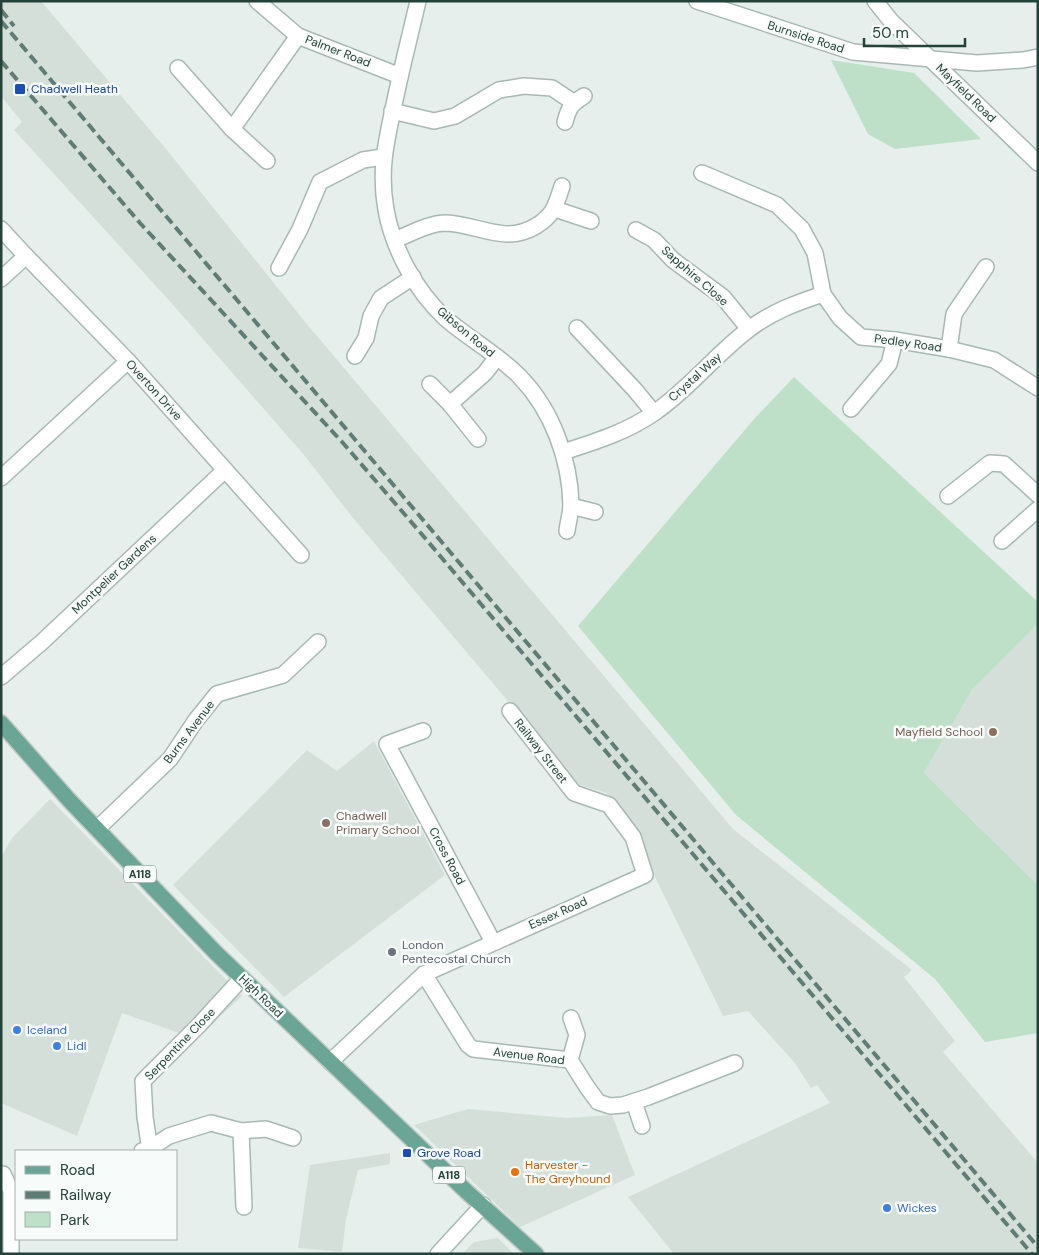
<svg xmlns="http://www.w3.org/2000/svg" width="1039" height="1255" viewBox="0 0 1039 1255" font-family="'DM Sans',sans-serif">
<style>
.built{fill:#d4dfda}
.green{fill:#bfe0c8}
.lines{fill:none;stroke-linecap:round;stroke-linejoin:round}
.minor-casing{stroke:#a8b8b2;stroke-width:18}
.major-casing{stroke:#c2cac8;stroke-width:18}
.minor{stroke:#fff;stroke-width:15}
.major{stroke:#6aa596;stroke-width:15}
.rail{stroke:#5f7d75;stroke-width:4;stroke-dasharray:10 5;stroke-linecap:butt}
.transit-dot{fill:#1a4fb4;stroke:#f7fbf9;stroke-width:2}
.education-dot{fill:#8d6e63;stroke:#f7fbf9;stroke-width:2}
.worship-dot{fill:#6b7280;stroke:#f7fbf9;stroke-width:2}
.shop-dot{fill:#3f7fe0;stroke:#f7fbf9;stroke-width:2}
.food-dot{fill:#e8710a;stroke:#f7fbf9;stroke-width:2}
.labels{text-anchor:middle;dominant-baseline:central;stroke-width:5;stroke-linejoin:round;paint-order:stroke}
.shield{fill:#f7fbf9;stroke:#637a73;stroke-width:1}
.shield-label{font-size:11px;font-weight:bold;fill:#24423a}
.street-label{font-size:12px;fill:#24423a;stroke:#f7fbf9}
.transit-label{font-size:12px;fill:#164399;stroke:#f7fbf9;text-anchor:start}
.education-label{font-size:12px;fill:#785e54;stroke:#f7fbf9;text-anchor:end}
.worship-label{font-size:12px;fill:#5b616d;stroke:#f7fbf9;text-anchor:start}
.shop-label{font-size:12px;fill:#366cbe;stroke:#f7fbf9;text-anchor:start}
.food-label{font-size:12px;fill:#c56008;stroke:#f7fbf9;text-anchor:start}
</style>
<rect width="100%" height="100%" fill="#e6efeb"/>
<g class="built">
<path d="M1,1H41L166,149L306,323L733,829L912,970L904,977L955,1041L943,1052L1038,1163V1254H674L628,1197L830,1103L817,1085L811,1088L794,1062L748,1011L723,1016L654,875L638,830L607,793L579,785L353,518L304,455L175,307L14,130L22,122L1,96Z"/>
<path d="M1038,624V885L924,773L972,690Z"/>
<path d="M374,741L445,875L284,997L173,885L307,750L337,771Z"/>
<path d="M50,799L242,996L196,1039L122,1013L77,1136L1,1103V857L12,838Z"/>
<path d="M468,1109L567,1118L612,1115L635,1175L520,1227L414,1125Z"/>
<path d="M390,1153V1164L358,1170L346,1219L342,1252L298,1248L310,1165Z"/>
<path d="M498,1238L514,1254H462L474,1242Z"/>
</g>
<g class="green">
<path d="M831,60L914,73L981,139L895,149L868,134Z"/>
<path d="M794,377L1038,602V624L972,690L924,773L1038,885V1033L985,1042L935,979L736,815L578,626L755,418Z"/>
</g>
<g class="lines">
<g class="minor-casing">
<g id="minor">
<path d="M257,1L298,36L400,76"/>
<path d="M418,1C410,36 401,70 394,105C386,142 379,171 386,210C393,249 416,291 445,318C469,339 498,354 520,377C552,410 570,459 571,505C571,513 568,522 567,531"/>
<path d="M697,1L853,52L977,63L1023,60L1038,57"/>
<path d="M875,1L891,21L1038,163"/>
<path d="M178,68L232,129L267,161"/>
<path d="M392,111L434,121L455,116L499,90L524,86L552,88L573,102"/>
<path d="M565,122C569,107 571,104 584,96"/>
<path d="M232,129L298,36"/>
<path d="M702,173L777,205L802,229L815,253L823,294L840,318L861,337L895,340L949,349L994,360L1038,388"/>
<path d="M555,209L591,221"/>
<path d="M1,229L26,256L128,361L301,555"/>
<path d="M636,230L654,240L673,260L723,297L749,329"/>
<path d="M395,240C410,234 429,223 446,223C478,224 505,245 536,226C554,215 556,205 562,186"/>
<path d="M279,268L300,229L320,182L363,160L383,157"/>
<path d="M1,279L26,256"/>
<path d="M577,328L635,390L654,413"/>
<path d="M949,349L954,314L986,267"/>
<path d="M355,356L366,338L371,316L381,298L413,277"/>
<path d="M430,384L450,404L478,439"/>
<path d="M450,404L485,373L497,357"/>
<path d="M851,409L889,364L895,340"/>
<path d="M563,452C594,442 627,432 654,413C688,390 715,355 748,330C771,312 796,303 823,294"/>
<path d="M1,478L128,361"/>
<path d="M948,496L990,463L1004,464L1038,495"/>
<path d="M571,506L595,512"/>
<path d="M1002,541L1038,509"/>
<path d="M1,677L42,642L225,470"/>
<path d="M423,731L387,744L493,942"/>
<path d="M97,829L170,759L196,720L217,694L283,675L318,642"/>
<path d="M424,974L468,1045L473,1049L570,1060"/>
<path d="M570,1060L587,1087L598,1102L610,1106L623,1105L648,1097L735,1063"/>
<path d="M570,1060L577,1035L571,1018"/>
<path d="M330,1062L424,974L645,875L633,837L609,805L574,793L510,711"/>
<path d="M634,1102L642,1126"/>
<path d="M241,1131L266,1129L293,1138"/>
<path d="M142,1151L149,1149L169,1136L211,1123L241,1131L244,1207"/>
<path d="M150,1151L145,1117L143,1081L200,1024L242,978"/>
<path d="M3,1174L11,1191V1254"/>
<path d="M438,1254L483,1205"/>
</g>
</g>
<g class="major-casing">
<path id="major" d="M1,723L69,800L216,953L467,1192L536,1254"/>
</g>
<use href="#minor" class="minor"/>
<use href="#major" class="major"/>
<g class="rail">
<path d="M1,10L14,26"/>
<path d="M1,21L1038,1247"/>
<path d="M1,61L140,223L343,443L419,531L1032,1254"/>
</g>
</g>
<g class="transit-dot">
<rect x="14" y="83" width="12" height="12" rx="2.5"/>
<rect x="402" y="1148" width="10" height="10" rx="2.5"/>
</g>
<g class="education-dot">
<circle cx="993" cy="732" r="5"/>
<circle cx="326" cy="823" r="5"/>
</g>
<circle class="worship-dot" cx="392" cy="952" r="5"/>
<g class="shop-dot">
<circle cx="17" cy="1030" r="5"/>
<circle cx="57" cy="1046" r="5"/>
<circle cx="887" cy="1208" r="5"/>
</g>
<circle class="food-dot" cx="515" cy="1172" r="5"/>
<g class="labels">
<g class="shield">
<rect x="124" y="865.5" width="32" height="17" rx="4"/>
<rect x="433" y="1166.5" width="32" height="17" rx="4"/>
</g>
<g class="shield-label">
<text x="140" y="874">A118</text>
<text x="449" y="1175">A118</text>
</g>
<g class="street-label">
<text transform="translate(806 37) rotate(18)">Burnside Road</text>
<text transform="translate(338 51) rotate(21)">Palmer Road</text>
<text transform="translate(966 93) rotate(44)">Mayfield Road</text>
<text transform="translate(695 276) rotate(41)">Sapphire Close</text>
<text transform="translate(466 332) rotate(40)">Gibson Road</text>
<text transform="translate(908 343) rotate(8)">Pedley Road</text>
<text transform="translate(695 377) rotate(-42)">Crystal Way</text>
<text transform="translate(154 390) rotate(48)">Overton Drive</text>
<text transform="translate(114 574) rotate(-43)">Montpelier Gardens</text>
<text transform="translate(189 732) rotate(-53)">Burns Avenue</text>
<text transform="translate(541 751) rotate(52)">Railway Street</text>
<text transform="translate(447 856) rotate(62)">Cross Road</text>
<text transform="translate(558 913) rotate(-24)">Essex Road</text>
<text transform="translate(261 996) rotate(44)">High Road</text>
<text transform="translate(180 1044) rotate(-46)">Serpentine Close</text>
<text transform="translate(529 1056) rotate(7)">Avenue Road</text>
</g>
<g class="transit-label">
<text x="31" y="89">Chadwell Heath</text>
<text x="417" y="1153">Grove Road</text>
</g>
<g class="education-label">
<text x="983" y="732">Mayfield School</text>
<text x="336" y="816" text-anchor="start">Chadwell<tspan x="336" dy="14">Primary School</tspan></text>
</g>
<g class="worship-label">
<text x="402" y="945">London<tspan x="402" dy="14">Pentecostal Church</tspan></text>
</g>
<g class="shop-label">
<text x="27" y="1030">Iceland</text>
<text x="67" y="1046">Lidl</text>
<text x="897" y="1208">Wickes</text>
</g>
<g class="food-label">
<text x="525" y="1165">Harvester -<tspan x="525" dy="14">The Greyhound</tspan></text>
</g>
</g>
<rect width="1039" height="1255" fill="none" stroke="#24423a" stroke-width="5"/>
<rect x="15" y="1150" width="162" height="90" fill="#f7fbf9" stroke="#a3b1ad"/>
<rect x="25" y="1166" width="25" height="8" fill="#6aa596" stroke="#a3b1ad"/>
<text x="60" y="1175" font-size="15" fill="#24423a">Road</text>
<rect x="25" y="1191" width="25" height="8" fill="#5f7d75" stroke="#a3b1ad"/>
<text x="60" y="1200" font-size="15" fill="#24423a">Railway</text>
<rect x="25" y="1212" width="25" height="15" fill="#bfe0c8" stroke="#a3b1ad"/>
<text x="60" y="1225" font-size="15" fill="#24423a">Park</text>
<path d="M864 38v8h101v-8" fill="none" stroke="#24423a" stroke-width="2.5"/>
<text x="872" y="38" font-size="15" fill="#24423a" stroke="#f7fbf9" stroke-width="4" paint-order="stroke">50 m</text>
</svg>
